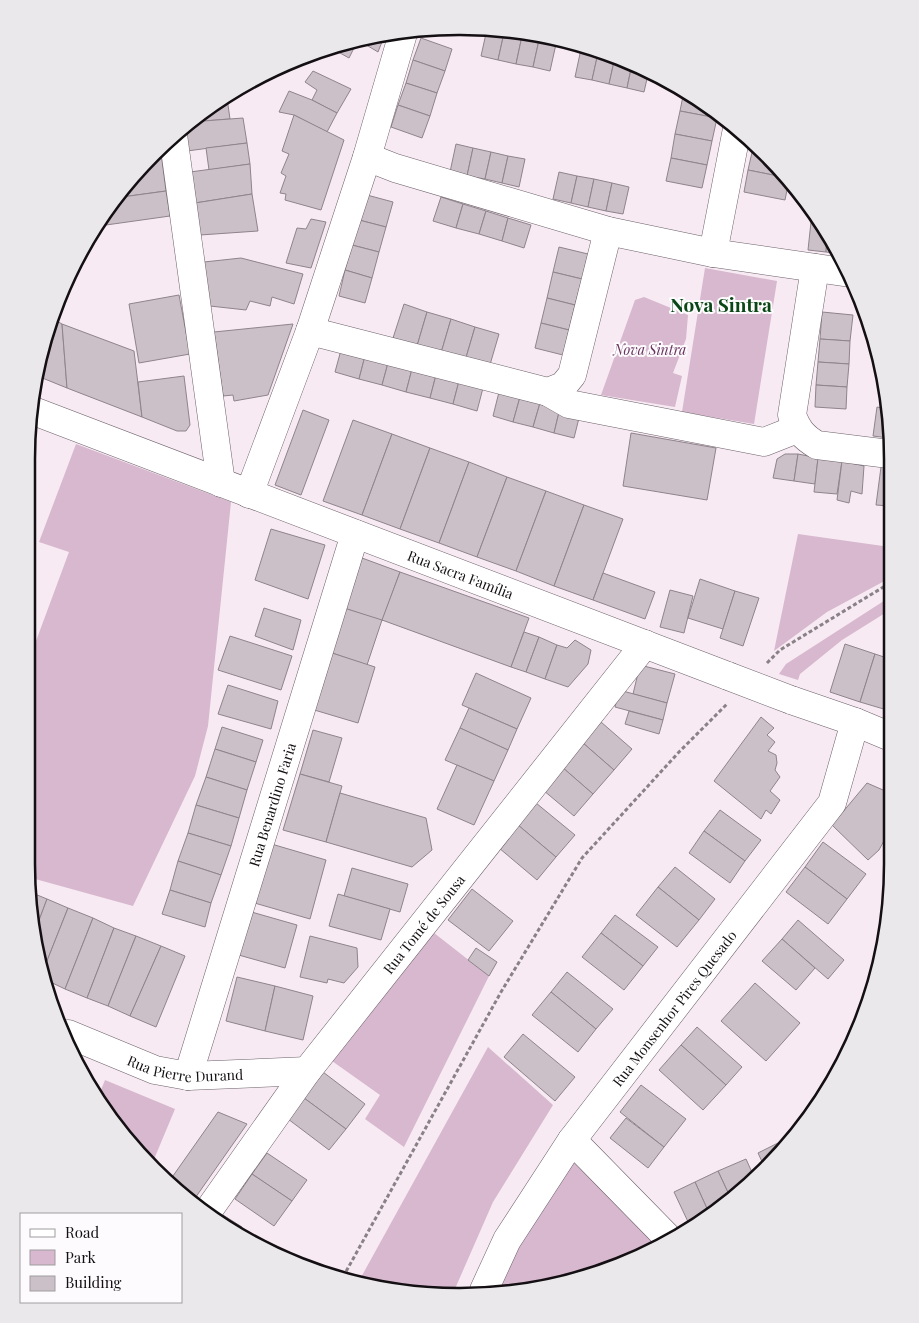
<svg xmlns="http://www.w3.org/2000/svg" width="919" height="1323" viewBox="0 0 919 1323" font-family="'Playfair Display',serif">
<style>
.green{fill:#d7b8ce}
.building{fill:#cbbfc8;stroke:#8f838c}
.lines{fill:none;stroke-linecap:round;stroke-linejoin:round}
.street-casing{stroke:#6c6169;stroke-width:29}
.path{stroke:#8a8187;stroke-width:3;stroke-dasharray:4 2.5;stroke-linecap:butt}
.street{stroke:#fff;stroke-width:28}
.street-bridge-casing{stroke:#6c6169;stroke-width:29;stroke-linecap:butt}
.street-bridge{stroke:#fff;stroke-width:28}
.labels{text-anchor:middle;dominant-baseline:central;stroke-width:4;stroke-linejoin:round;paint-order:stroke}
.park-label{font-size:14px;font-style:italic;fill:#68335d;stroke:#fdfbfd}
.street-label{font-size:14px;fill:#130f12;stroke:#fdfbfd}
.district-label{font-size:19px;font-weight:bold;fill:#094716;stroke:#fdfbfd}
.rim{fill:none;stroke:#130f12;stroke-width:2.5}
</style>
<rect width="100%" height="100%" fill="#f7eaf3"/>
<g class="green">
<path d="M705,268L777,281L754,424L682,412Z"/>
<path d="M644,297L688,315L686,339L673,373L682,376L675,407L601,395L635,300Z"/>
<path d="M76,444L231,502L208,726L195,776L133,906L28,877L26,864V668L69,552L39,542Z"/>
<path d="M798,534L890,547V578L827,612L774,651Z"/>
<path d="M890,597V610L842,640L800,674L798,680L779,674L786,664Z"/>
<path d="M429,929L489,976L404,1147L365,1119L380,1095L332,1061Z"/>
<path d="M488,1047L553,1105L493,1202L454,1291L403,1293L359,1281Z"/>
<path d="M105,1080L175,1109L152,1164L99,1104L97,1100Z"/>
<path d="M569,1159L578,1161L659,1247L651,1252L544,1288L498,1290L527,1225Z"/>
</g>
<g class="building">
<path d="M487,29L504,33L498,60L481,56Z"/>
<path d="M504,33L522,36L516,64L498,60Z"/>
<path d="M385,34L378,52L358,40Z"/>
<path d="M522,36L539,40L533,67L516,64Z"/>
<path d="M421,38L452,49L445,71L413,60Z"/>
<path d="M358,40L349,58L331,48L332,47Z"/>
<path d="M539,40L556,44L550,71L533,67Z"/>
<path d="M581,49L598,53L592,80L575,77Z"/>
<path d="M598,53L615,57L609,84L592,80Z"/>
<path d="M615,57L632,64L627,88L609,84Z"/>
<path d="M413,60L445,71L437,93L406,83Z"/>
<path d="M632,64L649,70L644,92L627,88Z"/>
<path d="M313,71L351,89L337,113L312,100L317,90L305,82Z"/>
<path d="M406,83L437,93L430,116L398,105Z"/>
<path d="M289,91L312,100L337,113L327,132L294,115L279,112Z"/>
<path d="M684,91L718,112L717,118L680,111Z"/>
<path d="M225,97L227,98L230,119L190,122Z"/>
<path d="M398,105L430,116L422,138L391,127Z"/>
<path d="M680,111L717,118L712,141L675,134Z"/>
<path d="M294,115L344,140L321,210L285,200L286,194L280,193L286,176L281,173L289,154L282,151Z"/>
<path d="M243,118L247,143L187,151L184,127L190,122Z"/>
<path d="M675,134L712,141L707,165L671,158Z"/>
<path d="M247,143L250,164L209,170L206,148Z"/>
<path d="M456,144L473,148L467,176L450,172Z"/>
<path d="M473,148L491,152L485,179L467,176Z"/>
<path d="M753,148L758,149L788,178L748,170Z"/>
<path d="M491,152L508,156L502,183L485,179Z"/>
<path d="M158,153H161L166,191L122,197Z"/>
<path d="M508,156L525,159L519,187L502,183Z"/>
<path d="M671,158L707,165L702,188L666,181Z"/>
<path d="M250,164L252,194L195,203L190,172Z"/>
<path d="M748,170L788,178L789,180L785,200L744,192Z"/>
<path d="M559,172L577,176L571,203L553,199Z"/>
<path d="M577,176L594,179L588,207L571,203Z"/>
<path d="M594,179L612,183L606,211L588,207Z"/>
<path d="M612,183L629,187L623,214L606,211Z"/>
<path d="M166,191L170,216L106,225L105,217L122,197Z"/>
<path d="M252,194L258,231L200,235L195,203Z"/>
<path d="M367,195L393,202L386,227L359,220Z"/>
<path d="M441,197L463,204L456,228L433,221Z"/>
<path d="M463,204L486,211L479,234L456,228Z"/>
<path d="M486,211L508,218L502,241L479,234Z"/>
<path d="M508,218L531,225L524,248L502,241Z"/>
<path d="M311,219L326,222L311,268L286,263L297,228L306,229Z"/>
<path d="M359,220L386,227L379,252L352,245Z"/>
<path d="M811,222L818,223L827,237L826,252L808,250Z"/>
<path d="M827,237L839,254L826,252Z"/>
<path d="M352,245L379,252L372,278L345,270Z"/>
<path d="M559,247L588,254L582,279L553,272Z"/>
<path d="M241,258L303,274L294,304L272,297L270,306L250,301L246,310L210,306L204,262Z"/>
<path d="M345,270L372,278L365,303L339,296Z"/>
<path d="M553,272L582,279L575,305L547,298Z"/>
<path d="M179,295L190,354L139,363L129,304Z"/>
<path d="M547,298L575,305L569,330L541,323Z"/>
<path d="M404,304L427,312L417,346L393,338Z"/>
<path d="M427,312L451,319L441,353L417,346Z"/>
<path d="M822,312L853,315L850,341L820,339Z"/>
<path d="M451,319L475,327L465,361L441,353Z"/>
<path d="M55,320L62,324L67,388L35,375Z"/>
<path d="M541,323L569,330L563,355L535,348Z"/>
<path d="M62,324L134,351L142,417L67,388Z"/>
<path d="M293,324L268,395L234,401L233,395L223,396L214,332Z"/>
<path d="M475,327L499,334L489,368L465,361Z"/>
<path d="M820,339L850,341L849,364L818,362Z"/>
<path d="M341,350L365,356L359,379L335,372Z"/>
<path d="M365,356L388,363L382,385L359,379Z"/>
<path d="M818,362L849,364L847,387L816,385Z"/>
<path d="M388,363L412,369L406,392L382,385Z"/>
<path d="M412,369L436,375L430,398L406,392Z"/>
<path d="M436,375L459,381L453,404L430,398Z"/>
<path d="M184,376L190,425L186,431H177L142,417L138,382Z"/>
<path d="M459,381L483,388L477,411L453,404Z"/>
<path d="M816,385L847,387L846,409L815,407Z"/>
<path d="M499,392L520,397L513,422L493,416Z"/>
<path d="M520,397L540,403L533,427L513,422Z"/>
<path d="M540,403L560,408L554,433L533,427Z"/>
<path d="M877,407L889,409V438L873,436Z"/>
<path d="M560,408L580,414L574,438L554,433Z"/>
<path d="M303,410L329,420L301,495L275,485Z"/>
<path d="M353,420L392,434L362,515L323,501Z"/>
<path d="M29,433L36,436L27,457H26Z"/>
<path d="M631,433L716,448L707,500L623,486Z"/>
<path d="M392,434L430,448L400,529L362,515Z"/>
<path d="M430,448L469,462L439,543L400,529Z"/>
<path d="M785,454H798L794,481L773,478L777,459Z"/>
<path d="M798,454L818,458L815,484L794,481Z"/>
<path d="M818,458L842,461L837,494L814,492Z"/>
<path d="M842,461L864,466L862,494L851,491L849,503L837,500Z"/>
<path d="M469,462L507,477L477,557L439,543Z"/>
<path d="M881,467L889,468L890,506L876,505Z"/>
<path d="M507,477L546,491L516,571L477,557Z"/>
<path d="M546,491L584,505L554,586L516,571Z"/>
<path d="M584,505L623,519L593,600L554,586Z"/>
<path d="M271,529L325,545L308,599L255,580Z"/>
<path d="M362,558L400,572L382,621L344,608Z"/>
<path d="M400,572L529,618L511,667L382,620Z"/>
<path d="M603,573L655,592L645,619L593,600Z"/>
<path d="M700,579L735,591L723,629L688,618Z"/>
<path d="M670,590L693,596L684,633L660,627Z"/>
<path d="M735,591L759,598L743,646L720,638Z"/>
<path d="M264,608L301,620L293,650L255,636Z"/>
<path d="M344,608L382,620L367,665L329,652Z"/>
<path d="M524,632L539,637L526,672L511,667Z"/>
<path d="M230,636L292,656L281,690L218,670Z"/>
<path d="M539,637L557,645L545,679L526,672Z"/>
<path d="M575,640L591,650L588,664L568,687L545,679L557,645L567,648Z"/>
<path d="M845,644L875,654L860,702L830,692Z"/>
<path d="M329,652L375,667L358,723L311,709Z"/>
<path d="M875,654L890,659L891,698L887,710L860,702Z"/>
<path d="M640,665L675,674L667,703L633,694Z"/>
<path d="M476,673L531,698L517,729L462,705Z"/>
<path d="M228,685L278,701L271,729L218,714Z"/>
<path d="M619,690L667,703L663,720L615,707Z"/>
<path d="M469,708L517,729L508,750L460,728Z"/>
<path d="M629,711L663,720L659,734L625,724Z"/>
<path d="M761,717L774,728L767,735L775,742L768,751L776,755L777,763L775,770L780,777L770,791L780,800L771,814L766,810L761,819L714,781Z"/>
<path d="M601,722L632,749L614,770L583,743Z"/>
<path d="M222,727L263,740L256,762L215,749Z"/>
<path d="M460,728L508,750L494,781L445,760Z"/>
<path d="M313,730L342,738L329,782L300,774Z"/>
<path d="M583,743L614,770L593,794L562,767Z"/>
<path d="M215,749L256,762L247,790L206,777Z"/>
<path d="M457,765L494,781L474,825L437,809Z"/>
<path d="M562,767L593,794L574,816L543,790Z"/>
<path d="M300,774L342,786L326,842L283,830Z"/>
<path d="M206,777L247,790L239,818L196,805Z"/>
<path d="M867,783L890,793L886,837L879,850L868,860L832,825Z"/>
<path d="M340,793L426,818L432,850L412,867L326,842Z"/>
<path d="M536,803L575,835L556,857L518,825Z"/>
<path d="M196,805L239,818L231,846L188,833Z"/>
<path d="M720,810L761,840L745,861L704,831Z"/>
<path d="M518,825L556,857L537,880L499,848Z"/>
<path d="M704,831L745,861L730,883L689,853Z"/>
<path d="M188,833L231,846L221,875L178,861Z"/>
<path d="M823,842L866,874L847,899L805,867Z"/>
<path d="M268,843L326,860L310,919L251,902Z"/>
<path d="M178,861L221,875L211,903L170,890Z"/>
<path d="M675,867L715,899L699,920L658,887Z"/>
<path d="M805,867L847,899L828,924L786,892Z"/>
<path d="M352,868L408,884L400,912L344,896Z"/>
<path d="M658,887L699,920L677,947L636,915Z"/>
<path d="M472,889L513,921L489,951L448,920Z"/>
<path d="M170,890L211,903L205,927L162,914Z"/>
<path d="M30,892L47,899L35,931Z"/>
<path d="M338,894L390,909L381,940L329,926Z"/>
<path d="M47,899L68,908L41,976L35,931Z"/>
<path d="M68,908L93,918L65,989L42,978L41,976Z"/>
<path d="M248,911L297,925L285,968L235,954Z"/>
<path d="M615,915L658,947L643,966L601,933Z"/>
<path d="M93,918L114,928L87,998L65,989Z"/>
<path d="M798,920L844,960L828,979L782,939Z"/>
<path d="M114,928L136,936L108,1006L87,998Z"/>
<path d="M601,933L643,966L624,990L582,957Z"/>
<path d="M136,936L161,946L130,1016L108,1006Z"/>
<path d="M310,936L357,948L358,967L344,983L328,979L327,983L300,977Z"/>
<path d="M782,939L815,968L796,990L762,961Z"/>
<path d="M161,946L185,956L156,1027L130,1016Z"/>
<path d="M476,948L497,962L489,976L468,960Z"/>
<path d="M567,972L613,1009L596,1029L551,992Z"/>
<path d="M237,977L275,986L265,1031L226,1021Z"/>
<path d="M755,983L800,1023L766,1061L721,1021Z"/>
<path d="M275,986L313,996L303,1040L265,1031Z"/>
<path d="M551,992L596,1029L578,1052L532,1015Z"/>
<path d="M697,1027L742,1067L726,1085L681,1045Z"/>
<path d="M523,1034L575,1077L555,1101L504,1057Z"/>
<path d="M681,1045L726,1085L703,1110L659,1070Z"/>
<path d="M323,1072L365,1104L346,1129L304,1098Z"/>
<path d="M641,1085L686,1119L664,1147L620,1112Z"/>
<path d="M304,1098L346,1129L329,1150L288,1119Z"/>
<path d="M218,1112L247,1124L193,1201L174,1189L168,1183Z"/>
<path d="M626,1118L664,1147L648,1168L610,1138Z"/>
<path d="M786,1139L788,1143L765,1168L758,1153Z"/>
<path d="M267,1153L307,1180L292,1201L252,1174Z"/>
<path d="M746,1159L755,1179L745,1189L731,1199L718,1171Z"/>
<path d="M718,1171L731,1199L709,1213L695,1182Z"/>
<path d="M252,1174L292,1201L274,1226L235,1199Z"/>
<path d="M695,1182L709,1213L690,1226L674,1192Z"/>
<path d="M223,1215L242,1227L240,1230L220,1218Z"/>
</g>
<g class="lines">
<g class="street-casing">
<g id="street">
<path d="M173,135L221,483"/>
<path d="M367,157L395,168L608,231L713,253L850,273"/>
<path d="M713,253L737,129"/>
<path d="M815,268L792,415C797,429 803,437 817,445L889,454"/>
<path d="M310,331L548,392L563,386L572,375L608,231"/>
<path d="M548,392L569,404L764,442L797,429"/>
<path id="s1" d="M31,410L728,676"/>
<path d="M249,494L310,331L367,157L404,30"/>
<path d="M791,700L855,722L891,737"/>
<path id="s2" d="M68,1034L155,1070L188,1076L307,1071"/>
<path id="s3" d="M188,1076L355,534"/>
<path d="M572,1140L670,1240"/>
<path id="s4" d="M208,1211L307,1071L645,644"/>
<path id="s5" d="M484,1290L507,1240L572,1140L832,803L855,722"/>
</g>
</g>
<g class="path">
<path d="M767,663L780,650L890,583"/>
<path d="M343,1277L501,992L582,858L679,752L728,703"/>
</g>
<use href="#street" class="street"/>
<g class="street-bridge-casing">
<path id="street-bridge" d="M728,676L791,700"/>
</g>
<use href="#street-bridge" class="street-bridge"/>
</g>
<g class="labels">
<g class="park-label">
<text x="650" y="349">Nova Sintra</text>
</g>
<g class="street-label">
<text stroke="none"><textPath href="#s1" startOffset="460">Rua Sacra Família</textPath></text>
<text stroke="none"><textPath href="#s3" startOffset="284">Rua Benardino Faria</textPath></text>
<text stroke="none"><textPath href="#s4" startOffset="359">Rua Tomé de Sousa</textPath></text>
<text stroke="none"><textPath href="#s5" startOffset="341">Rua Monsenhor Pires Quesado</textPath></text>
<text stroke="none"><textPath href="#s2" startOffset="124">Rua Pierre Durand</textPath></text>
</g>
<g class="district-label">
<text x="721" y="304">Nova Sintra</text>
</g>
</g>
<path d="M0 0H919V1323H0ZM459 35H460A424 424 0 0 1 884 459V864A424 424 0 0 1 460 1288H459A424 424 0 0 1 35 864V459A424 424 0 0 1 459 35Z" fill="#eae8ea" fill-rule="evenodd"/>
<path class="rim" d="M459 35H460A424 424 0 0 1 884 459V864A424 424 0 0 1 460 1288H459A424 424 0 0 1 35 864V459A424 424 0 0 1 459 35Z"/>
<rect x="20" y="1213" width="162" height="90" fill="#fdfbfd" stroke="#9f9d9f"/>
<rect x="30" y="1229" width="25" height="8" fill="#ffffff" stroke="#9f9d9f"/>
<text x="65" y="1238" font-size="15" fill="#130f12">Road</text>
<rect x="30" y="1250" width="25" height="15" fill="#d7b8ce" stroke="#9f9d9f"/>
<text x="65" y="1263" font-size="15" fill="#130f12">Park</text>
<rect x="30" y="1276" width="25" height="15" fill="#cbbfc8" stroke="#9f9d9f"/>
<text x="65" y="1288" font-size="15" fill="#130f12">Building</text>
</svg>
